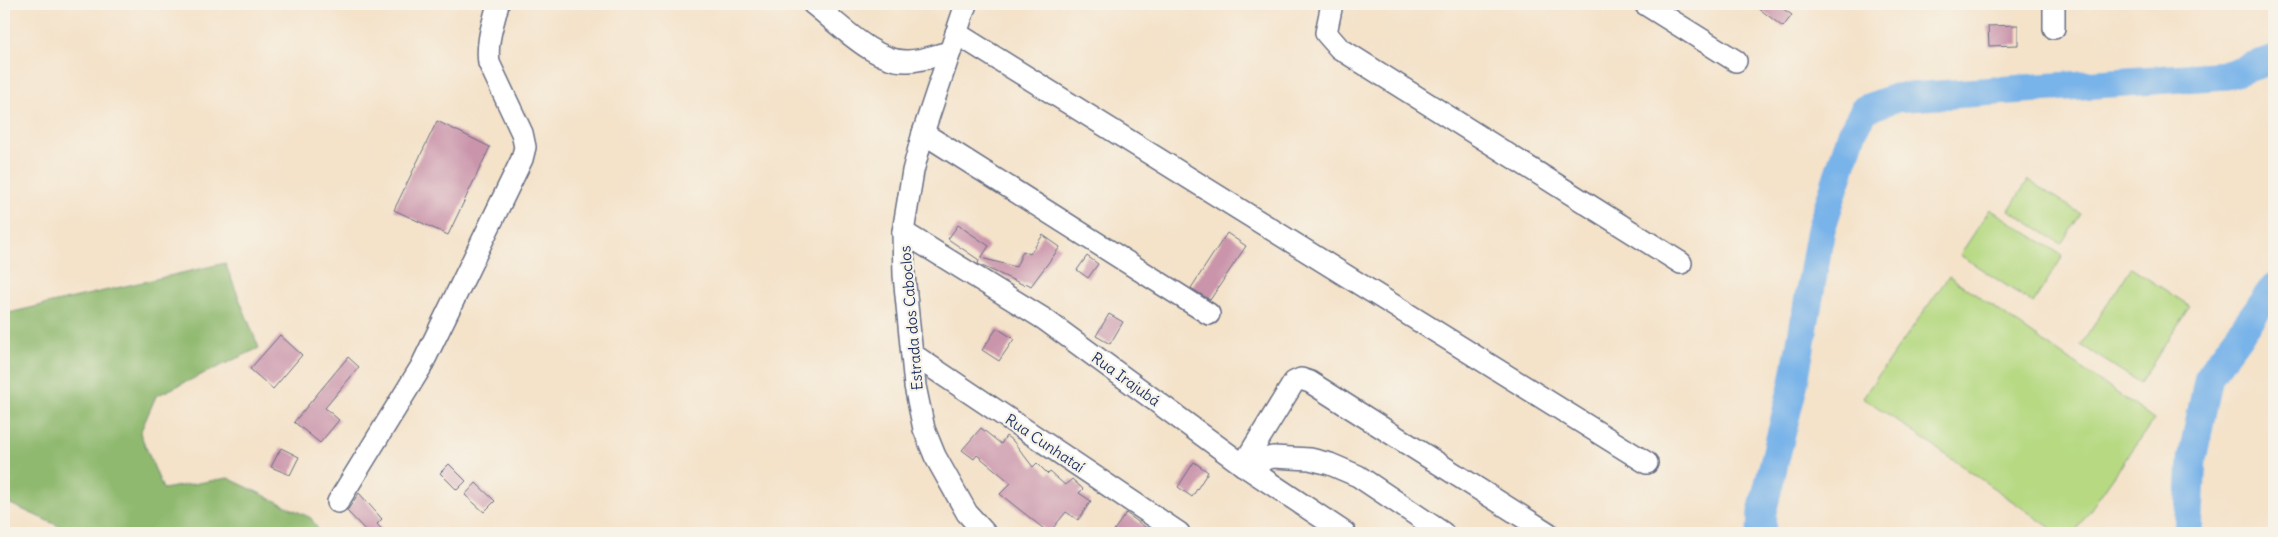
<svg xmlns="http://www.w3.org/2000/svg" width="2278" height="537" viewBox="0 0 2278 537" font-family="Delius,sans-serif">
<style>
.green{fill:#b6d982;stroke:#688470}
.forest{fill:#90b970;stroke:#567467}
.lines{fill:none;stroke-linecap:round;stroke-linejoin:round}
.river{stroke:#78b3e9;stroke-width:29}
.building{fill:#ca95ab}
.minor-casing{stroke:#676e83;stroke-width:24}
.minor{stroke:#fff;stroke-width:21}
.labels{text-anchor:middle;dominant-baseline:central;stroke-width:4.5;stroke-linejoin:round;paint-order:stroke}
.street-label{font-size:15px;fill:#1b2f5e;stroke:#f7f3e8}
</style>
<rect width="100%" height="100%" fill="#f7f3e8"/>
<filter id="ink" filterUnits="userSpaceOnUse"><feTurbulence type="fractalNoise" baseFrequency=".02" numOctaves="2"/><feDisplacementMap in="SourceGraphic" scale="10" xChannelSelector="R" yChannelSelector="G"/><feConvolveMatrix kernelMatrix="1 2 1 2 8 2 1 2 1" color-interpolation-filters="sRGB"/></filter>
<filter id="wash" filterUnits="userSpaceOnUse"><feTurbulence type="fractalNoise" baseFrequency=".0096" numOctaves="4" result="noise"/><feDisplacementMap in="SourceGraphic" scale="20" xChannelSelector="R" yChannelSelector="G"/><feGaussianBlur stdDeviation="1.12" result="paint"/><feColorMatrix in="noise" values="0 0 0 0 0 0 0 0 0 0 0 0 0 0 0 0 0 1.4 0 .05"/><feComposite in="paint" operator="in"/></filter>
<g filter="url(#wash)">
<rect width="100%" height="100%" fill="#f4e2c9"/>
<g class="green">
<path d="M2028,180L2081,214L2061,244L2009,210Z"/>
<path d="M1990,209L2063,256L2033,303L1960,255Z"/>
<path d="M2131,268L2190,306L2140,383L2081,345Z"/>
<path d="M1949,276L2154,419L2074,533H2058L1863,397Z"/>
</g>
<path class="forest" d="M225,263L259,348L156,396L140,433L163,489L228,478L311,518L320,533H74L4,501V314Z"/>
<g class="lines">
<g class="river">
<path d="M1761,533L1762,512L1794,382L1821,229L1852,133L1865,109L1895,98L2227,75L2274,59"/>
<path d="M2188,533L2192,459L2209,376L2274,287"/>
</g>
</g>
<g id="blocks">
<g class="building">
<path d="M1753,4H1776L1792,15L1783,27Z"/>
<path d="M2018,25V45L1989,46L1988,26Z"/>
<path d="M437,121L490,147L448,235L394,210Z"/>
<path d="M958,225L989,246L981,258L1016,267L1023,251L1030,254L1043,235L1060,247L1031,286L1026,283L1024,285L980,265L978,264L979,260L948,239Z"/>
<path d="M1227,233L1246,246L1210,300L1191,288Z"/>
<path d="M1087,256L1098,264L1088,278L1077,270Z"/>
<path d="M1109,314L1123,322L1110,344L1096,336Z"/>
<path d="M997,328L1014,339L999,361L982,350Z"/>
<path d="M280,335L302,355L273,389L250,369Z"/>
<path d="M348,357L359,367L325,408L339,420L320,443L294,422Z"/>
<path d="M981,428L1001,444L1006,436L1013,441L1033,467L1037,463L1048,474L1050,472L1065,485L1072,479L1083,489L1079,493L1091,501L1078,520L1066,512L1049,533L1000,494L1011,483L977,455L974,459L962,450Z"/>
<path d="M281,448L299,457L290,475L271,467Z"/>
<path d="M1194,462L1208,472L1192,497L1178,487Z"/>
<path d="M449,464L466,481L457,490L440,473Z"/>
<path d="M476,483L495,501L484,512L465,495Z"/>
<path d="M359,493L382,519L377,524L385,533H368L347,511Z"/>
<path d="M1126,513L1153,533H1112Z"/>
</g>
</g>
</g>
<g filter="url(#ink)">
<use href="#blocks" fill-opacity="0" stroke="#676e83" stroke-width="1"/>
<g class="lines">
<g class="minor-casing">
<g id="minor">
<path d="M813,4C838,23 875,63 908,61C922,61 936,55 950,52"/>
<path d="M966,4L923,133L913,171L903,232L904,275L915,386L924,429L935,456L967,513L985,533"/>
<path d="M1332,4L1326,33L1339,48L1681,263"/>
<path d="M1645,4L1736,61"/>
<path d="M2054,4V28"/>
<path d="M956,33L1647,463"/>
<path d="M923,133L1209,314"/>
<path d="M903,232L1044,319L1243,465L1345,533"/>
<path d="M912,354L1179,533"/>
<path d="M1243,465L1294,382L1301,379L1310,382L1548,533"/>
<path d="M1243,465L1273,457L1310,459L1330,464L1358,476L1443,533"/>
<path d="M338,502L421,367L522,159L525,147L522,133L489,63C486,42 493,24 498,4"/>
</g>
</g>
<use href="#minor" class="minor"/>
</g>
</g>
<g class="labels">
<g class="street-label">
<text transform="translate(911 318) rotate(-95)">Estrada dos Caboclos</text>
<text transform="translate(1126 379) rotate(36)">Rua Irajubá</text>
<text transform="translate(1045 443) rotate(34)">Rua Cunhataí</text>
</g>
</g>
<rect width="2278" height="537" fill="none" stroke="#f7f3e8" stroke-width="20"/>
</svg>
